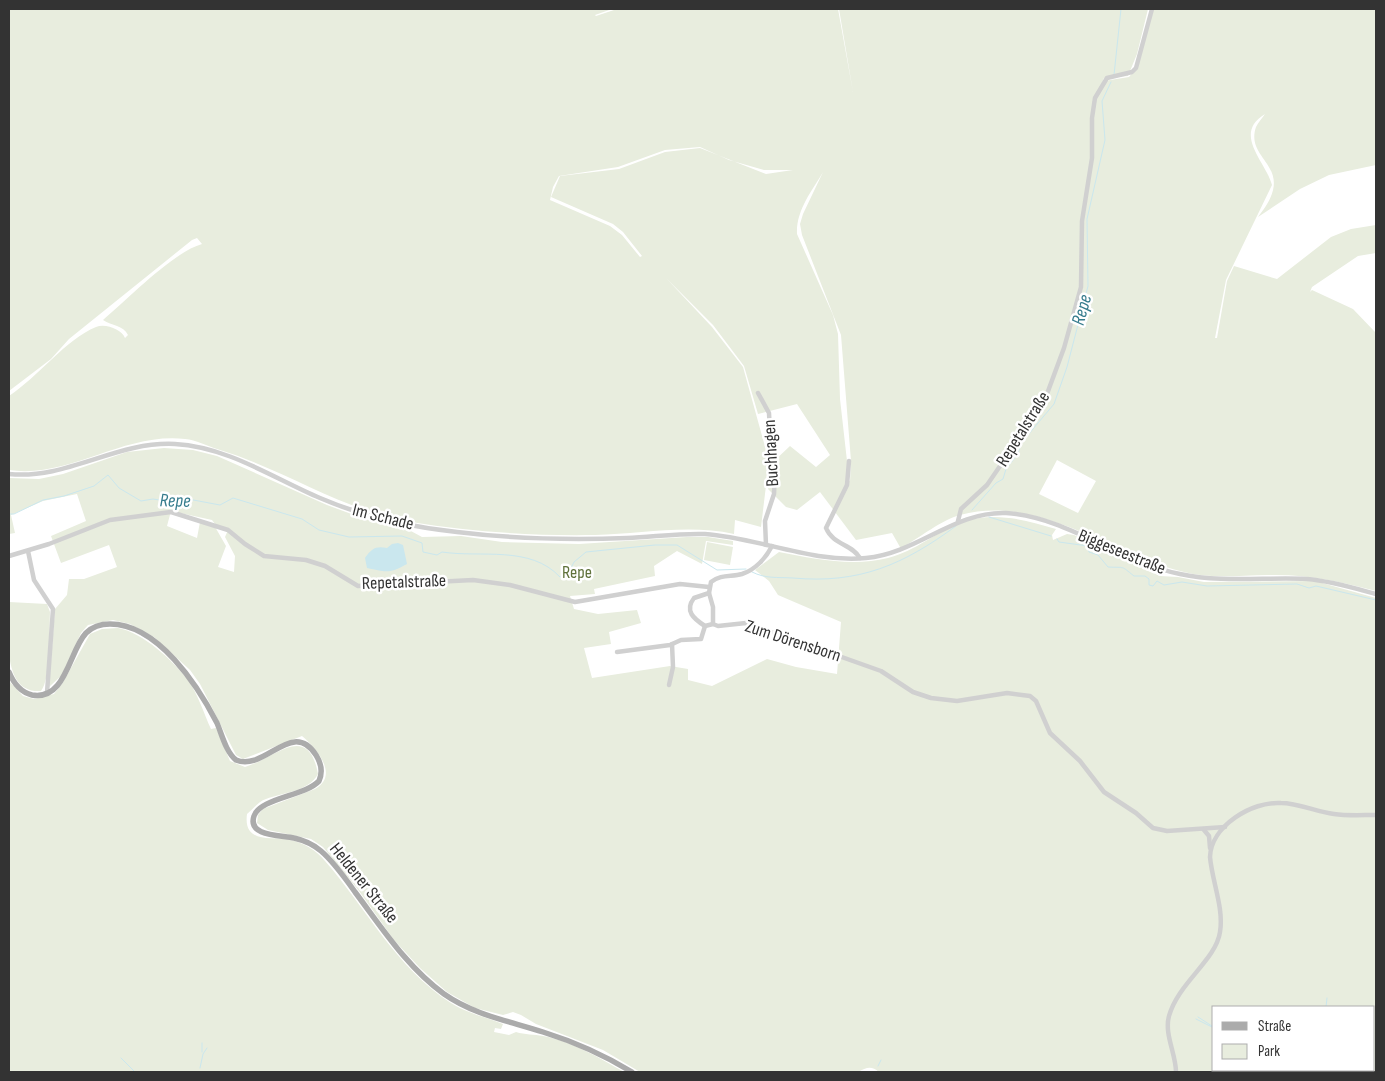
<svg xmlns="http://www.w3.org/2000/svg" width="1385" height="1081" viewBox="0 0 1385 1081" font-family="'Sofia Sans Condensed',sans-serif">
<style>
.green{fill:#e8edde;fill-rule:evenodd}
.water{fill:#cae7ee}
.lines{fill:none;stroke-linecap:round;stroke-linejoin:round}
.stream{stroke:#cae7ee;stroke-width:1}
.minor{stroke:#d0d0d0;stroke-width:4.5}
.major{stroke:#ababab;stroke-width:5.5}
.labels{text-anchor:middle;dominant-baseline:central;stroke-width:5;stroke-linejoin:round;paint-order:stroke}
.street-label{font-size:18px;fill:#333;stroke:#fff}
.park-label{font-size:18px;fill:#60723c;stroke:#fff}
.water-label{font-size:19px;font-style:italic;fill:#367c8d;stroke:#fff}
</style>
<rect width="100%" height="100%" fill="#fff"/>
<g class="green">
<path d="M9,9H612L595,15L596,16L617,9H838L853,92L839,9H1148L1137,54L1128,76L1104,78L1101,85L1104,81L1129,77L1137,67L1152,9H1376V165L1329,175L1300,189L1258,217C1300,165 1244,162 1256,127C1258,123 1262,118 1265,114C1232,134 1266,162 1272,185L1226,280L1215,338H1217L1227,281L1234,266L1277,279L1331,237L1351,229L1376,225V253L1358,256L1312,287L1310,292L1312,290L1353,309L1376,333V591C1341,582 1313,575 1275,575C1246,574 1213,580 1184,572C1110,554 1040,494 960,515C943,519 919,538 903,547H900L892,533L856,540L820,492L797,510L786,507L768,489L772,463L790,446L816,467L830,455L797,404L758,414L744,366L713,325L666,278L712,327L743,367L769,461L761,527L735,520L734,534C688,524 641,534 595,535C533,536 472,532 411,522C341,510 284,469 217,449C207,446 196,440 185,439C123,432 70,479 9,470V396C38,377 66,339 96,327C106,323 122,330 125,338L128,335C123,325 112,326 103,320C127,300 173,252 202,244L197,238L192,240L69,339L51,359L9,391ZM700,147L729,160L764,170H793L766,174L700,148L665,152L619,169L560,176L551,197L613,224L623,232L642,256L640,257L622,235L610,226L550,200L553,187L559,176L618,167L665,150ZM823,172L803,214L800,224L802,235L841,335L851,461L850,481L847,479V461L840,399L838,334L833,315L797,234C796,210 812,191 823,172ZM1057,460L1096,481L1078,513L1039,494Z"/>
<path d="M164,448L193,450L217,456L327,505L365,519L409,530L422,537L461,536L502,542L579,544L687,537H708L733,541V545L706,541L702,564L677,551L654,566L655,576L594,589L595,594L570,596L574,609L598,614L637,610L641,623L609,632L611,644L584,648L592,678L670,666L688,669V680L712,686L767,659L796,667L837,674L841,622L778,595L769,581L755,570L779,552C814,559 853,567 888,558C916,551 937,531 963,522C994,511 1026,520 1056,529L1052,535L1053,540L1067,534L1074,535L1160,576L1178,577L1204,582L1315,581L1376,598V1072H879C871,1065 866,1068 858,1072H640L603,1050L536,1024L521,1015L513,1012L503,1015L475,1008L447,992L420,968L394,940L359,891L323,847L311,839L268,830L257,823L258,815L263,809L315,789C340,775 316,748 302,736L243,759L236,755L200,684L190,670L154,637L130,624L113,620L88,625L81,633L62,675L49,687L55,609L67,595L69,579H84L117,567L109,545L61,563L51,536L86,521L77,494L43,501L11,515L15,533L9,534V478L39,479L63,474L127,452ZM171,511L212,520L215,524L228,530L225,537L235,556L234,572L218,567L226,546L214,525L200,522L197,538L167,526ZM1214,1007H1374V1070H1214Z"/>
<path d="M707,542L733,547L730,565L704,560Z"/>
<path d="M9,602L47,604L50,612C49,630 51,679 41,691C0,694 9,629 9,602Z"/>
<path d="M118,628C144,633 172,660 188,680C198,694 204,714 211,729L216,728L230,761L245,767C274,759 308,720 318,774C308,792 284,792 266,799C259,801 253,809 247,814C243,844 271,836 290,840C304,843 316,850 325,861C367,909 396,968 451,1003C467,1013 485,1017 503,1024L501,1029L495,1028L494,1032L509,1035L516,1032C525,1035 534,1034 543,1036C571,1041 600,1058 624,1072H9V681L23,696L34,699L54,694L62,684L90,634L102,629Z"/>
</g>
<path class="water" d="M398,543L403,545L407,564C389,574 386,572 367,568L365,558C372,548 376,546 387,548L392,544Z"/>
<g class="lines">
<g class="stream">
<path d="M1114,75L1121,9"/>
<path d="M972,510L996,483L1003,479L1006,469L1017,455L1022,442L1054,404L1067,367L1088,286L1087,219L1105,140L1102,101L1111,82"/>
<path d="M9,514H14L43,500L64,496L94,486L108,475L119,488L141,501L153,499L166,501L188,499L220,505L233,498L302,519L319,530L349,537L402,536L422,543L423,552L437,555L442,552C481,558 530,545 560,577L569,572L574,562L586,552L655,545H677L717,570L746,569"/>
<path d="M989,517L1051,536"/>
<path d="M1057,539L1059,542L1088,546L1089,552L1098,555L1108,567C1126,568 1120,565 1134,576H1145L1149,579V585L1153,586L1157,581L1164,585L1182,582L1207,586L1297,584L1309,588L1316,586L1376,600"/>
<path d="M752,572C766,579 777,577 793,578C859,584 903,565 956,526"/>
<path d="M1326,1007L1327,998"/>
<path d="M1198,1017L1212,1026"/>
<path d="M1196,1019L1214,1028"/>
<path d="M202,1043V1052"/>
<path d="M121,1058L135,1072"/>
<path d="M878,1066L881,1060"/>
<path d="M200,1068L203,1054L207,1048"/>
<path d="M1312,1070L1317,1072"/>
<path d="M1340,1072V1070"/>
</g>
<g class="minor">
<path d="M758,393L769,413L771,453L775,472L774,494L765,521L766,545"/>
<path d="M849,461L847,485L826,528C833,545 852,544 860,558"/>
<path d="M9,474C67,480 116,441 175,444C228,447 273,478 320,498C364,517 410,527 457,532C514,539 571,540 627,538C653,537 679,533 705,534C760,538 811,563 866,558C918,553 954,511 1006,513C1068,517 1119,562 1180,574C1222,583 1264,577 1307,579C1331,581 1354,588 1376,594"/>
<path d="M958,521L961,509L987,485L1044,402L1064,348L1081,287L1082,221L1092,158V118L1095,98L1107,78L1132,72L1136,68L1152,9"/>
<path d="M772,546C766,558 755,570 742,574C731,577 721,574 711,582L709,593L713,607V624L718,626L746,623L881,671L913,692L931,698L957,701L1007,693L1030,696L1036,701L1050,733L1080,761L1104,792L1136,813L1153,828L1167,831L1225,827"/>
<path d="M28,551L34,580L53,609L47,693"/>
<path d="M9,556L49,544L110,520L171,512L228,530L245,544L264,556L306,560L325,566L358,586L473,580L510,585L575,602L680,584L709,587"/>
<path d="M709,593L694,598C684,611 694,619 705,626L713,624"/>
<path d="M617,652L670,645L681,640L701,639L705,626"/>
<path d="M669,685L673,667L672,644"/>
<path d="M1204,830L1209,836L1210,848"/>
<path d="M1176,1072C1176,1054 1164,1034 1169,1016C1178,983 1216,960 1220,932C1224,908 1212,881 1210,857C1211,826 1252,801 1281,803C1299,803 1316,812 1334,814C1347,816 1362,815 1376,815"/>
</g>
<path class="major" d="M9,672C13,682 20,692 32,695C66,701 69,651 86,633C92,627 101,624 110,624C158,624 198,686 217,723C222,735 226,752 236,760C265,772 292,718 316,755C321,763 323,772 319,781C305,796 260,798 254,816C247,837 282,835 294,838C303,840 314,845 321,851C334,862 345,878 355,892C382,928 407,967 444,994C474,1015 509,1021 543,1032C575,1042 604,1055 632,1072"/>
</g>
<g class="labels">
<g class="street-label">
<text transform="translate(1023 429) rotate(-58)">Repetalstraße</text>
<text transform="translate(771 453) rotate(-93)">Buchhagen</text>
<text transform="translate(383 517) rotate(14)">Im Schade</text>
<text transform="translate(1122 552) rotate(22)">Biggeseestraße</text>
<text transform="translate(404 582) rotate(-2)">Repetalstraße</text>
<text transform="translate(793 641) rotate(18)">Zum Dörensborn</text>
<text transform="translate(364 883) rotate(51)">Heldener Straße</text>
</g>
<g class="park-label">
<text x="577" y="572">Repe</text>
</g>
<g class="water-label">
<text transform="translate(1082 310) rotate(-75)">Repe</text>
<text transform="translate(175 501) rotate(1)">Repe</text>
</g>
</g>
<rect width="1385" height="1081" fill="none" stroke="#333333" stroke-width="20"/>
<rect x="1212" y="1006" width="162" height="65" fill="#ffffff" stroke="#adadad"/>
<rect x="1222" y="1022" width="25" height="8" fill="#ababab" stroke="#adadad"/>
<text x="1258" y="1031" font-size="15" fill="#333333">Straße</text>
<rect x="1222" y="1044" width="25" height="15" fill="#e8edde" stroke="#adadad"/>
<text x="1258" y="1056" font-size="15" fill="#333333">Park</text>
</svg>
